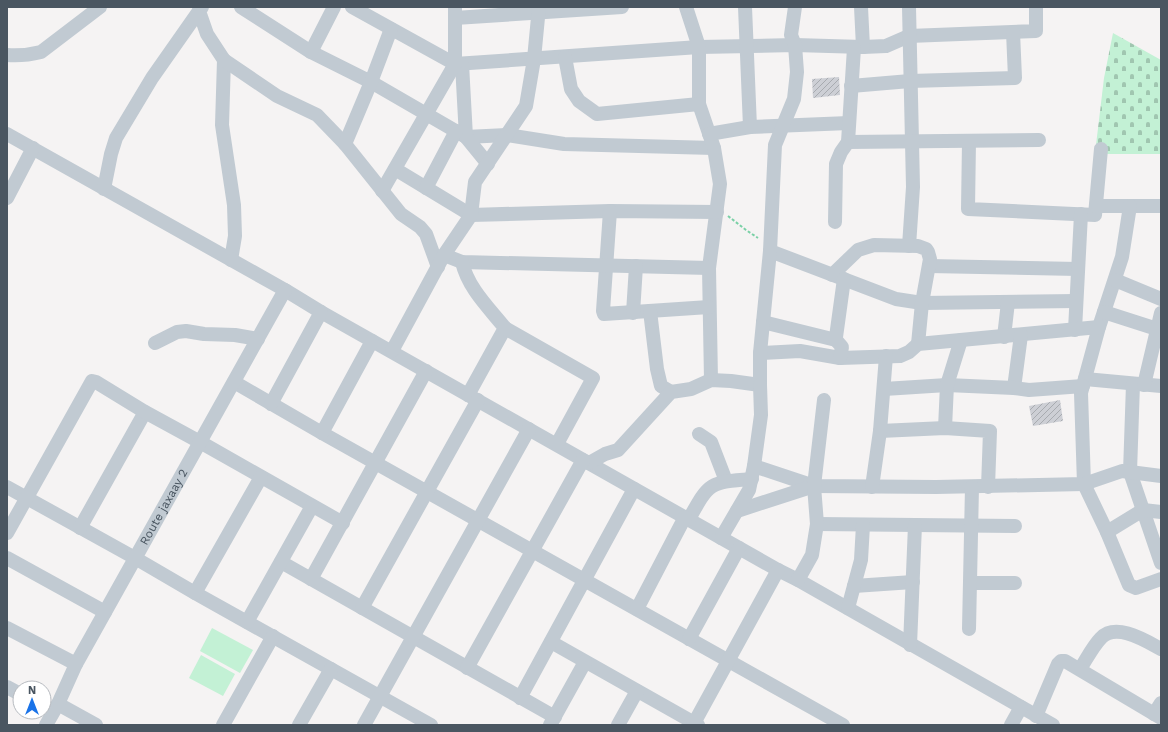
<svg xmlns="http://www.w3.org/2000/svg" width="1168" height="732" viewBox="0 0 1168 732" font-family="'Work Sans',sans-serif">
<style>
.cemetery{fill:url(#cemetery-stones)}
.green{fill:#c3f1d5}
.building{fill:url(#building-hatch)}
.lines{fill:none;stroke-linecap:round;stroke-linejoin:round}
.path{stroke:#7ad0a6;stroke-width:2;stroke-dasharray:3 2;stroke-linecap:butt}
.minor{stroke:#c1cad2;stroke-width:14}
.labels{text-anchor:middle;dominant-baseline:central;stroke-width:3.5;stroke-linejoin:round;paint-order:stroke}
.street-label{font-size:12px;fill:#4a5661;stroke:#fff}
</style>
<defs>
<pattern id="cemetery-stones" width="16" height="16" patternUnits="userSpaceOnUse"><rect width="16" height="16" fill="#c3f1d5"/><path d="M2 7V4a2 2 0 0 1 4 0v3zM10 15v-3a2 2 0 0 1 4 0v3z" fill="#a0c6b0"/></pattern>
<pattern id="building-hatch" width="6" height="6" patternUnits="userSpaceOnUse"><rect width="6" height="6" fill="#cdcfd5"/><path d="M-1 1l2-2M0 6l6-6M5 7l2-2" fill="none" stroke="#a8abb0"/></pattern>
</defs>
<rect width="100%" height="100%" fill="#f5f3f3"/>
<path class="cemetery" d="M1113,33L1161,60V154H1103L1096,145L1104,78Z"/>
<g class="green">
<path d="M212,628L253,650L240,673L200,651Z"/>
<path d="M201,655L235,674L223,696L189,678Z"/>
</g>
<g class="building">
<path d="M839,77L840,95L813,98L812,79Z"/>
<path d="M1060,400L1063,421L1033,426L1029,406Z"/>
</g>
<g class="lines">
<path class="path" d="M728,216L746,230L758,238"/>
<g class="minor">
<path d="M202,7L199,11L207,34L224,60L222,125L234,205L235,236L231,260"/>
<path d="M241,7L311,52L371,82L466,137L507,135L564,144L714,148"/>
<path d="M352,7L455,64L699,47L795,45L863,47L886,46L909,36L1036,31V7"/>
<path d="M686,7L699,47V104L714,148L720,184L709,268L711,380"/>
<path d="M745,7L750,127"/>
<path d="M861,7L863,47"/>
<path d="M909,7L913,187L909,246"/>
<path d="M455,18L622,7"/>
<path d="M311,52L334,7"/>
<path d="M7,55C19,56 29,55 41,52L100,7"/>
<path d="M565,57L571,89L579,101L597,114L699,104"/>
<path d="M224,60L277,96L317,115L345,144L401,214L420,227L426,234L438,267"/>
<path d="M462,64L466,137L488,164"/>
<path d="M851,86L910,81L1015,78L1013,32"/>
<path d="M7,134L285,290L321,312L778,570L798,580L1053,725"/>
<path d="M709,134L750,127L849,123"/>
<path d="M969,141L968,209L1095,215L1101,149"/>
<path d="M848,142L1039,140"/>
<path d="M345,144L371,82L391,29"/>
<path d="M395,169L471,215L610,211L717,212"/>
<path d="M426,188L456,131"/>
<path d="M104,189L111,154L116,138L152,78L199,11"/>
<path d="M382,191L455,64V7"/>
<path d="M7,198L33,148"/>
<path d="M1096,206H1161"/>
<path d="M1130,206L1122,257L1099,327L1081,393L1084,484L1107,532L1129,585L1136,588L1161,579"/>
<path d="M610,211L603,311L604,314L709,307"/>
<path d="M835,222L836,164L841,152L848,142L854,48"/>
<path d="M770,251L896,299L922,303L1076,301"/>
<path d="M444,255L462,262L709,268"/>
<path d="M462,262C468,288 488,307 505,328L468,395"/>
<path d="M929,266L1078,269"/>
<path d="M832,275L858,250L874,245L918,246L926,249L928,252L930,259L922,303L918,344"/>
<path d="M1115,280L1161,299"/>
<path d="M650,311L657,369L661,386L671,392"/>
<path d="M1104,312L1157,329"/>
<path d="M633,313L636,266"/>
<path d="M763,322L836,340"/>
<path d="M505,328L593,378L557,444"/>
<path d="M1075,330L1081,214"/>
<path d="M1004,337L1008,302"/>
<path d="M155,343L177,332L186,331L204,334L235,335L258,339"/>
<path d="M392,351L444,255L471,215L475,182L526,106L534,59L539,7"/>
<path d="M760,353L800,351L840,358L900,356L909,352L918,344L1099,327"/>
<path d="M840,358L842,347L836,340V337L844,279"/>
<path d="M1085,379L1161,386"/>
<path d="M234,382L322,433L843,725"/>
<path d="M1133,384L1130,472L1161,563"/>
<path d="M1144,385L1161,313"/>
<path d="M1014,388L1021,335"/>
<path d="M884,389L947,385L1014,388L1029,390L1083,386"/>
<path d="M271,404L321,312"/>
<path d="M945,428L947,385L961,340"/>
<path d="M880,431L945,428L990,431L988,487"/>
<path d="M322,433L372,341"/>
<path d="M699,434L711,442L726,481"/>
<path d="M589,463L605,454L618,450L671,392L691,389L711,380L731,381L760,385V353L770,251L775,145L794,99L797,72L795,45L791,35L795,7"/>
<path d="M754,466L814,486L936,487L1084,484L1122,471L1161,476"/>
<path d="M7,487L135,558L195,593L431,725"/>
<path d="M872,487L880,431L886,356"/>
<path d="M737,511L814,486"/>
<path d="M689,519C709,483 709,482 752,479"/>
<path d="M817,524L1015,526"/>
<path d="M80,528L145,412"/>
<path d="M1107,532L1143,510L1161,512"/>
<path d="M7,533L92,381L96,382L145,412L200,442L343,523"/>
<path d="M721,538L749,490L754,466L761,415L760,385"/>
<path d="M7,558L105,612"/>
<path d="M281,562L555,717"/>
<path d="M311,579L426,371"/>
<path d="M798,580L812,555L817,524L814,486L824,400"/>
<path d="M970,583H1015"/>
<path d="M854,586L913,582"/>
<path d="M195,593L261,477"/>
<path d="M362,608L478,400"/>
<path d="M848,608L861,560L863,525"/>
<path d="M637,609L685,517"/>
<path d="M247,622L312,506"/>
<path d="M7,628L76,664"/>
<path d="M969,629L972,487"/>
<path d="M689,639L739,548"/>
<path d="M551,642L698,725"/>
<path d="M910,645L915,525"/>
<path d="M467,668L583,460"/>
<path d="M1080,669C1086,660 1093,646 1101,638C1116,622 1146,641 1161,649"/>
<path d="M7,687L20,694"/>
<path d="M520,698L634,489"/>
<path d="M58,704L96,725"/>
<path d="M1154,714L1161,703"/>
<path d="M1036,716L1058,664L1061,661H1065L1161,718"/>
<path id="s1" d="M46,725L58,704L76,664L285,290"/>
<path d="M223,725L273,636"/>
<path d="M299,725L331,669"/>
<path d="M364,725L529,429"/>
<path d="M550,725L585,662"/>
<path d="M618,725L637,691"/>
<path d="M693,725L778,570"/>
<path d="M1011,725L1021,707"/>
</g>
</g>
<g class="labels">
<g class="street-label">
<text stroke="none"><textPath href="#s1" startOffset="248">Route jaxaay 2</textPath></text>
</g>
</g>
<rect width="1168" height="732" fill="none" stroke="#4a5661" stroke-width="16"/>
<g transform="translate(32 700)"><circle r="19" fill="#ffffff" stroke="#b7bbc0"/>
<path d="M0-3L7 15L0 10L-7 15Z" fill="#1a73e8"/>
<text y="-6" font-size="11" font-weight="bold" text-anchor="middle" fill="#4a5661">N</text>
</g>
</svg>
